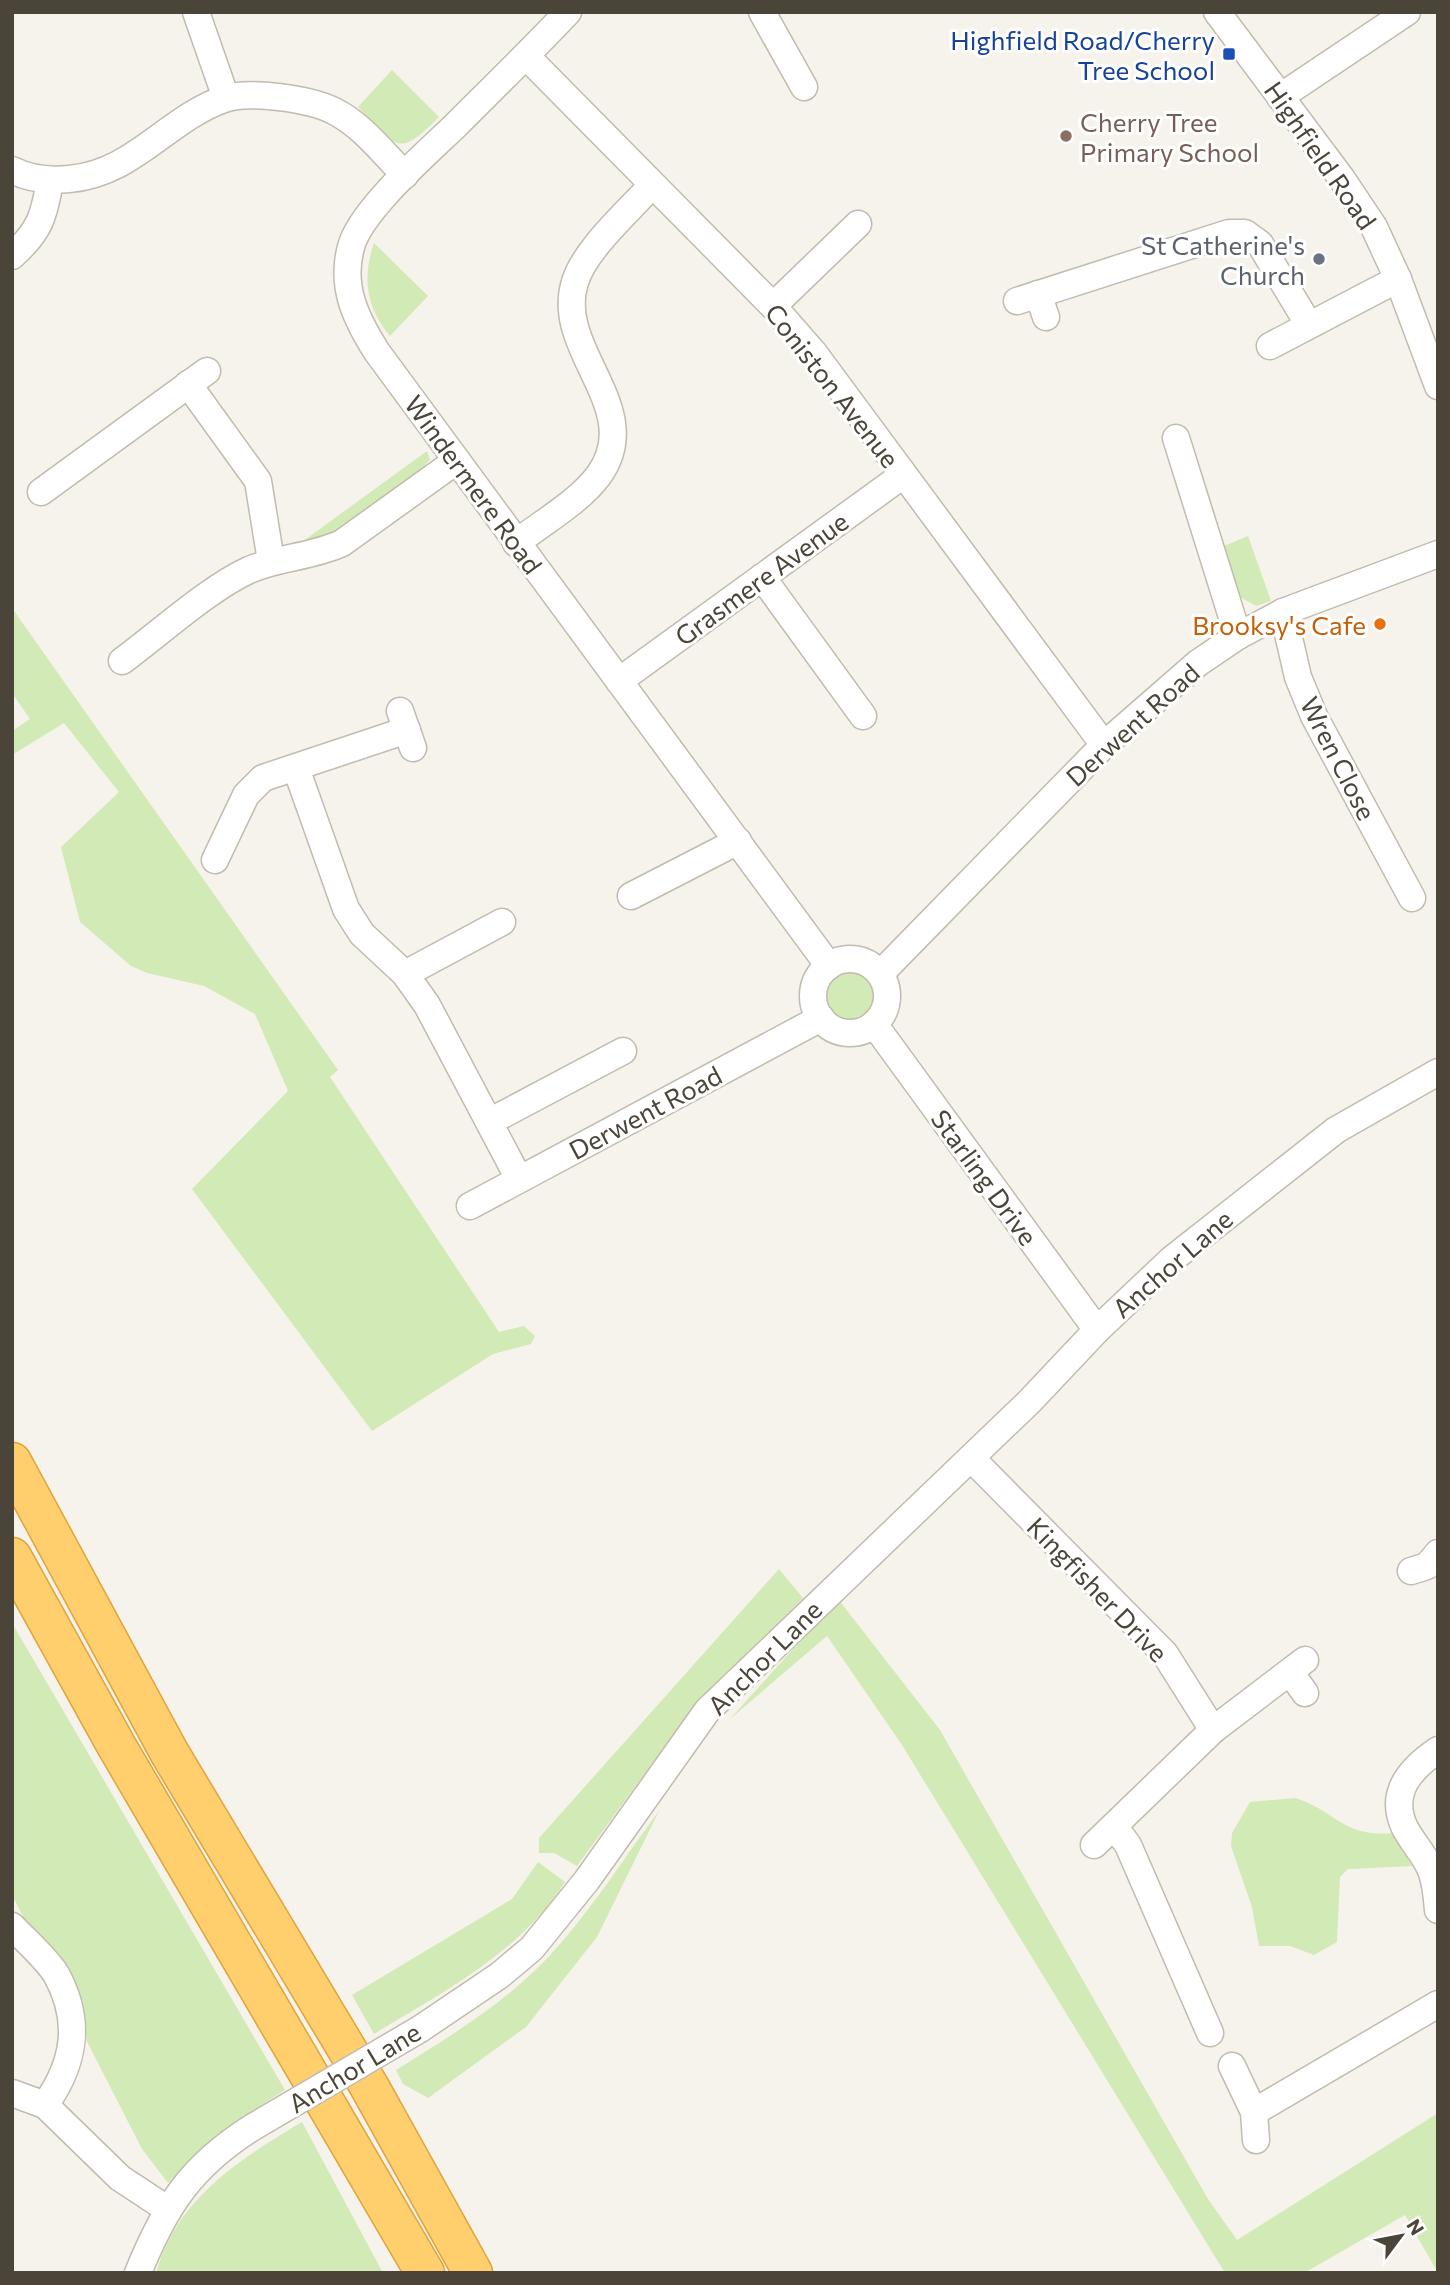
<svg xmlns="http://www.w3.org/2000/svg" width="1450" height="2285" viewBox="0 0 1450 2285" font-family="Commissioner,sans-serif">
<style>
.green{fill:#d2eab5}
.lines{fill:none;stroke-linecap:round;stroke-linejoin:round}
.minor-casing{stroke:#c2bbae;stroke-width:29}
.highway-casing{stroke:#e0a43c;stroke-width:41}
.minor{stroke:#fff;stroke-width:26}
.highway{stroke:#ffcf6e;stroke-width:38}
.minor-bridge-casing{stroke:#c2bbae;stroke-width:29;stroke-linecap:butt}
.minor-bridge{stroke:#fff;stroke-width:26}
.transit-dot{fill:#1a4fb4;stroke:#fff;stroke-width:2.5}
.education-dot{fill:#8d6e63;stroke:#fff;stroke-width:2.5}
.worship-dot{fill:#6b7280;stroke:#fff;stroke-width:2.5}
.food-dot{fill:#e8710a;stroke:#fff;stroke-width:2.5}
.labels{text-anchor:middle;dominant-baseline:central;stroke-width:6;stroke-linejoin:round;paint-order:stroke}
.transit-label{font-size:26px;fill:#164399;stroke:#fff;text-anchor:end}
.education-label{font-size:26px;fill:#785e54;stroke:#fff;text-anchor:start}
.street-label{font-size:26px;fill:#4b4439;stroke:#fff}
.worship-label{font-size:26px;fill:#5b616d;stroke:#fff;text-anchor:end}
.food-label{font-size:26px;fill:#c56008;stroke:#fff;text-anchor:end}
</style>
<rect width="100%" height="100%" fill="#f6f3ec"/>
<g class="green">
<path d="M392,70L439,117C396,161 396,145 358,107Z"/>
<path d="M374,243L428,296L390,336C366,307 362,278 374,243Z"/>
<path d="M427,451L430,459L421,470L424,474L349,529L295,547Z"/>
<path d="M1248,536L1271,601L1256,606L1240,597L1224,546Z"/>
<path d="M12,608L338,1070L330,1077L499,1332L524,1326L535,1336L531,1344L493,1354L372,1431L192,1189L288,1091L255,1014L204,986L147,973L131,966L80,922L61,847L119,792L64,723L12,755V731L30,719L12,693Z"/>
<circle cx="851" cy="995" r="29"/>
<path d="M779,1569L803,1598L697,1702L577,1866L554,1853H539V1838Z"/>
<path d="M838,1599L940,1730L1208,2199L1237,2240L1438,2113V2273L1405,2215L1304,2273H1225L902,1745L827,1636L730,1719Z"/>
<path d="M12,1623L285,2090C240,2117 205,2146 168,2183L142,2149L12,1895Z"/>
<path d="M1295,1798C1337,1811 1342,1838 1394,1833L1412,1866L1348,1869L1340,1877L1337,1942L1314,1955L1290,1946H1259L1252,1907L1231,1846L1232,1833L1250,1802Z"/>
<path d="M659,1811L597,1937L526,2027L428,2098L403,2084L396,2070C454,2034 515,1997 560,1944C596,1903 626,1855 659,1811Z"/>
<path d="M538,1862L565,1882C521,1952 443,1992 374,2034L352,1995L512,1899Z"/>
<path d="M302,2122L383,2273H156C176,2199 240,2159 302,2122Z"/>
</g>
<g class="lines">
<g class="minor-casing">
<g id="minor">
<path d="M196,12L226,98"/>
<path d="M568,12C531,51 493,88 455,126C427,153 360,211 351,247C340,287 356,319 377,352L829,966"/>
<path d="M762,12L804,87"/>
<path d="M1217,12L1342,179L1374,227L1398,279L1438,386"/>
<path d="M526,56L773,306L814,353L1104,745"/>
<path d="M1280,97L1407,12"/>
<path d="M12,170C30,179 50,181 69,179C133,174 167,119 224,99C249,90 310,99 334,111C362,125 383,153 405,175"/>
<path d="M12,256C40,231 44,216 50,181"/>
<path d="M1038,294L1046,317"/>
<path d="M1017,301L1229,233H1245L1260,244L1309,325"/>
<path d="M773,306L858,224"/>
<path d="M1270,346L1398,279"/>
<path d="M188,384L258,481L271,561"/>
<path d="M1176,438L1238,636"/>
<path d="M41,492L207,371"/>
<path d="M516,543C543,522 579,502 599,475C647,408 553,350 575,282C585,249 628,212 651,186"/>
<path d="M762,577L863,716"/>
<path d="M1283,612L1298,677L1314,716L1412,898"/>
<path d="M122,661C160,633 208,589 249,570C279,557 312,557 342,543L456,461"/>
<path d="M619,681L903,475"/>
<path d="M400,711L413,748"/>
<path d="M296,768L346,909L362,934L405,974L427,1005L519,1179"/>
<path d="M215,860L246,795L263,778L407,730"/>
<path d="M631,896L738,841"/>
<circle cx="850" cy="996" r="37"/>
<path d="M405,974L502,922"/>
<path d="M880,974L1104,745L1198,663L1238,636L1283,612L1438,554"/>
<path d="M874,1024L1097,1330"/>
<path d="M489,1122L623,1051"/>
<path d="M470,1206L821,1018"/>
<path d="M971,1458L1165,1654L1213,1730"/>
<path d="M1411,1571L1427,1566L1438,1553"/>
<path d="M1290,1672L1305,1693"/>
<path d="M1438,1750C1411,1768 1389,1792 1404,1826C1412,1843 1426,1855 1432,1873C1436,1885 1437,1898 1438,1910"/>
<path d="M1114,1826L1128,1845L1210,2033"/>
<path d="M1094,1845L1213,1730L1305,1660"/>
<path d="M12,1926C26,1941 45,1957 56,1974C82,2021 75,2063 45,2105"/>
<path d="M420,2029L500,1975L532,1948L587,1880L707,1711L1030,1401L1097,1330L1171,1260L1336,1130L1438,1072"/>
<path d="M1232,2066L1254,2112L1256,2140"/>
<path d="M12,2093L45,2105L120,2178L167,2209"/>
<path d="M1254,2112L1438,2004"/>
<path d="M138,2273C165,2206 191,2166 253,2127"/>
</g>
</g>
<g class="highway-casing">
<g id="highway">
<path d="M12,1462L169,1752L369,2086L473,2273"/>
<path d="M12,1557L116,1745L425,2273"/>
</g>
</g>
<use href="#minor" class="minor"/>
<use href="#highway" class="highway"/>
<g class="minor-bridge-casing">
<path id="minor-bridge" d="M253,2127L420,2029"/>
</g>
<use href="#minor-bridge" class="minor-bridge"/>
</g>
<rect class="transit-dot" x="1222" y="47" width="14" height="14" rx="3.5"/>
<circle class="education-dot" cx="1066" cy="136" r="7"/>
<circle class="worship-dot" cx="1319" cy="259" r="7"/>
<circle class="food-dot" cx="1380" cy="624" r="7"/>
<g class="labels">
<g class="transit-label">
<text x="1215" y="39">Highfield Road/Cherry<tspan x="1215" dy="30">Tree School</tspan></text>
</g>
<g class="education-label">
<text x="1080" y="121">Cherry Tree<tspan x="1080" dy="30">Primary School</tspan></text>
</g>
<g class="street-label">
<text transform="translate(1321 155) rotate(55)">Highfield Road</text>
<text transform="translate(833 385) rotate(52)">Coniston Avenue</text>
<text transform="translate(474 484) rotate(54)">Windermere Road</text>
<text transform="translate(761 578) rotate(-36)">Grasmere Avenue</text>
<text transform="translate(1132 724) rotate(-42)">Derwent Road</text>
<text transform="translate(1339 758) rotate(63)">Wren Close</text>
<text transform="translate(645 1112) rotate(-28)">Derwent Road</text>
<text transform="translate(985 1177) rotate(54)">Starling Drive</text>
<text transform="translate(1172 1263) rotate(-41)">Anchor Lane</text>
<text transform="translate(1098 1589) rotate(46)">Kingfisher Drive</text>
<text transform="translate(764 1657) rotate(-45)">Anchor Lane</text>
<text transform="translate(354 2067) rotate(-31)">Anchor Lane</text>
</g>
<g class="worship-label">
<text x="1305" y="244">St Catherine's<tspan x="1305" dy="30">Church</tspan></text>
</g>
<g class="food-label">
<text x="1366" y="624">Brooksy's Cafe</text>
</g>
</g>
<rect width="1450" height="2285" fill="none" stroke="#4b4439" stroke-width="28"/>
<g transform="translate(1401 2236) rotate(58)" stroke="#ffffff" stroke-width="5" paint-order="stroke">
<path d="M0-5L12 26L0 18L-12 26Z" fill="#4b4439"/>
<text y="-10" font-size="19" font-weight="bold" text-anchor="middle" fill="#4b4439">N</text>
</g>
</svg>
